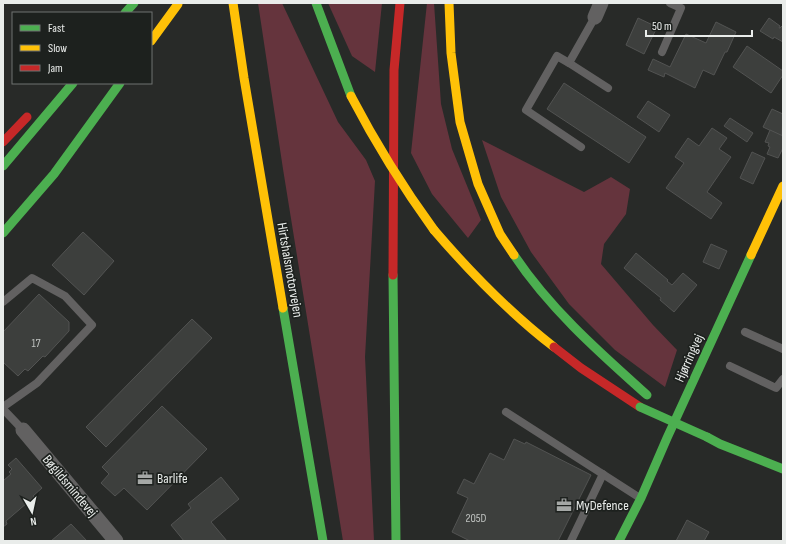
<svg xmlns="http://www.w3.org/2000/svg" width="786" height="544" viewBox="0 0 786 544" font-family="'Sofia Sans Condensed',sans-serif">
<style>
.green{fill:#65343d}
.building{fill:#3d3f3d;stroke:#525352}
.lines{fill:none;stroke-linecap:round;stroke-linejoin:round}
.lane{stroke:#626161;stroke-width:8}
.street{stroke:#626161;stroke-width:15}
.fast{stroke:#4caf50;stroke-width:9}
.slow{stroke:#ffc107;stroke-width:9}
.jam{stroke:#c62828;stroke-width:9}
.fast-bridge{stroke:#4caf50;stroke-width:9}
.slow-bridge{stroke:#ffc107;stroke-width:9}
.labels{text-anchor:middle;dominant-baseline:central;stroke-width:3.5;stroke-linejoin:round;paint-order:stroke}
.number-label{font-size:12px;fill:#bec1bf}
.street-label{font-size:14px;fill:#e9ecea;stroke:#1d211e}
.poi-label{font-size:14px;fill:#e9ecea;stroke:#1d211e;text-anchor:start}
</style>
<rect width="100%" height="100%" fill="#282a28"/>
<g class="green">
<path d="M258,3H282L338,122L366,160L375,181L365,357L374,541H343L283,169Z"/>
<path d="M328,3H382L375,72L352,56Z"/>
<path d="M427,3H434L441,104L452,149L481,220L468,238L432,194L411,153Z"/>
<path d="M482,140L584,192L611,177L630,189L626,214L604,244L601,264L653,325L677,350L665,387L615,350L569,304L531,252L501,197Z"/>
</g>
<g class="building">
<path d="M638,18L657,27L644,54L626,45Z"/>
<path d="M769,18L780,26L779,28H780L782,26H783V42L774,37L773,39L760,31Z"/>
<path d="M716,22L736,32L727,52H725L714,75L703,70L695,88L665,73L664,77L648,70L653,59L670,67L686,34L706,43Z"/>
<path d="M747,46L783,71V75L771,93L733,67Z"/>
<path d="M564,83L646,137L629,163L547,109Z"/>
<path d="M648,101L670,115L659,132L637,117Z"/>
<path d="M772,109L783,114L782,136L763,127Z"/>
<path d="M730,118L753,133L747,142L724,126Z"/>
<path d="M712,128L727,138L719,149L731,157L707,192L722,203L711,219L666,188L684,163L675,157L688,138L699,146Z"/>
<path d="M770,130L783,136V148L778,158L767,154L770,147L768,146L769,143L765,142Z"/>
<path d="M752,152L765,158L753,184L740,178Z"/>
<path d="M83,232L114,261L84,295L52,265Z"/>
<path d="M711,244L727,251L719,269L703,262Z"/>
<path d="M636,253L668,280L667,281L672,285L683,273L697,285L674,312L660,300L661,298L624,268Z"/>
<path d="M39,294L69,322V331L45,357L43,356L28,371L25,369L18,376L3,362V332Z"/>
<path d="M192,319L212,338L106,447L86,427Z"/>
<path d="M162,406L207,449L147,510L124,488L115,496L101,483L109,474L102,467Z"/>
<path d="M514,439L525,444L526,442L591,475L558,541H470L452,532L468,498L457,493L464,479L474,484L490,453L504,460Z"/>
<path d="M16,458L42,488L33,496L34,497L6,521L7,524L3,527V481L11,474L9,472L12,469L8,465Z"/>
<path d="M221,477L239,499L211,522L227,541H184L171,525L191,508L188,504Z"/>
<path d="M687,520L709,532L704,541H676Z"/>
<path d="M71,524L87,541H51Z"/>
</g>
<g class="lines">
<g class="lane">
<path d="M595,17L569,63L608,88"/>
<path d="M662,52L681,8L670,3"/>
<path d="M569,63L557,56L526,110L581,147"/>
<path d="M3,302L32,278L65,296L92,325L37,383L3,407"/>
<path d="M745,332L783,349"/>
<path d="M730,366L776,388L783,379"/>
<path d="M3,409L23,430"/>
<path d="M506,412L640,498"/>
<path d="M571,541L603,474"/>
</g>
<g class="street">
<path d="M595,17L601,3"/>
<path d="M23,430L116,541"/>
</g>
<g class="fast">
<path d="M316,3L351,96"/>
<path d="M125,13L134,3"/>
<path d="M3,166L73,83"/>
<path d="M3,233L54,174L120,83"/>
<path d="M514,255C550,309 599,352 647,395"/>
<path d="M393,275L396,541"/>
<path d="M283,308L323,541"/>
<path d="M707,437L720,444L783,469"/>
<path d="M619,541L641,498L667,438L751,255"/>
</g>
<g class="slow">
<path d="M233,3L244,78L283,308"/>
<path d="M449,3L451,53L460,122L478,184L500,234L514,255"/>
<path d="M151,41L178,4"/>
<path d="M434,230C470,272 510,313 554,347"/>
<path d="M751,255L783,186"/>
</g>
<g class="jam">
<path d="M3,142L27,117"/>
<path d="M393,275L394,70L400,3"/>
<path d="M554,347L581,368L640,407"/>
</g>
<path class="fast-bridge" d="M640,407L707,437"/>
<path class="slow-bridge" d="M351,96C376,144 402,186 434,230"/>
</g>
<defs>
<g id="office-bare" transform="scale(1.2)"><path d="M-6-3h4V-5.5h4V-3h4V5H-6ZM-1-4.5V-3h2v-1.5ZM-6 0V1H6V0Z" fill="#a5a8a6" stroke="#1d211e" stroke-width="2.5" paint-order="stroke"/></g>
</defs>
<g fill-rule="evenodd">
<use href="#office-bare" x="145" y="478"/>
<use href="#office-bare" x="564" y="505"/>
</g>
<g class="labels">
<g class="number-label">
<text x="36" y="343">17</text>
<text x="476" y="518">205D</text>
</g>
<g class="street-label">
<text transform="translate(290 270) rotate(80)">Hirtshalsmotorvejen</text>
<text transform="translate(689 358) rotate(-66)">Hjørringvej</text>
<text transform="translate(70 486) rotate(50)">Bøgildsmindevej</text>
</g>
<g class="poi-label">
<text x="157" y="478">Barlife</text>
<text x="576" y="505">MyDefence</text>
</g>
</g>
<rect width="786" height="544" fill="none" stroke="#e9ecea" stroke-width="8"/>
<rect x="12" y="12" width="140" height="72" fill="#1d211e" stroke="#6f7270"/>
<rect x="20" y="25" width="20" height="6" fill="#4caf50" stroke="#6f7270"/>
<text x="48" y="32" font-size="12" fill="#e9ecea">Fast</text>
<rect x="20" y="45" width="20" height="6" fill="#ffc107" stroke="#6f7270"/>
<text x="48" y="52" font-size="12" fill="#e9ecea">Slow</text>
<rect x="20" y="65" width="20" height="6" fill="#c62828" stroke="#6f7270"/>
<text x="48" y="72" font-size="12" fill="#e9ecea">Jam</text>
<g transform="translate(32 512) rotate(171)" stroke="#1d211e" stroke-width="3" paint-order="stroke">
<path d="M0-3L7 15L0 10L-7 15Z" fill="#e9ecea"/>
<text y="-6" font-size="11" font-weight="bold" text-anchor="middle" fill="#e9ecea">N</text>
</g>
<path d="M646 30v6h106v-6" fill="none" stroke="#e9ecea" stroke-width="2"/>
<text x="652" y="30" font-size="12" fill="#e9ecea" stroke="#1d211e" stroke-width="3" paint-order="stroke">50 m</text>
</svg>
